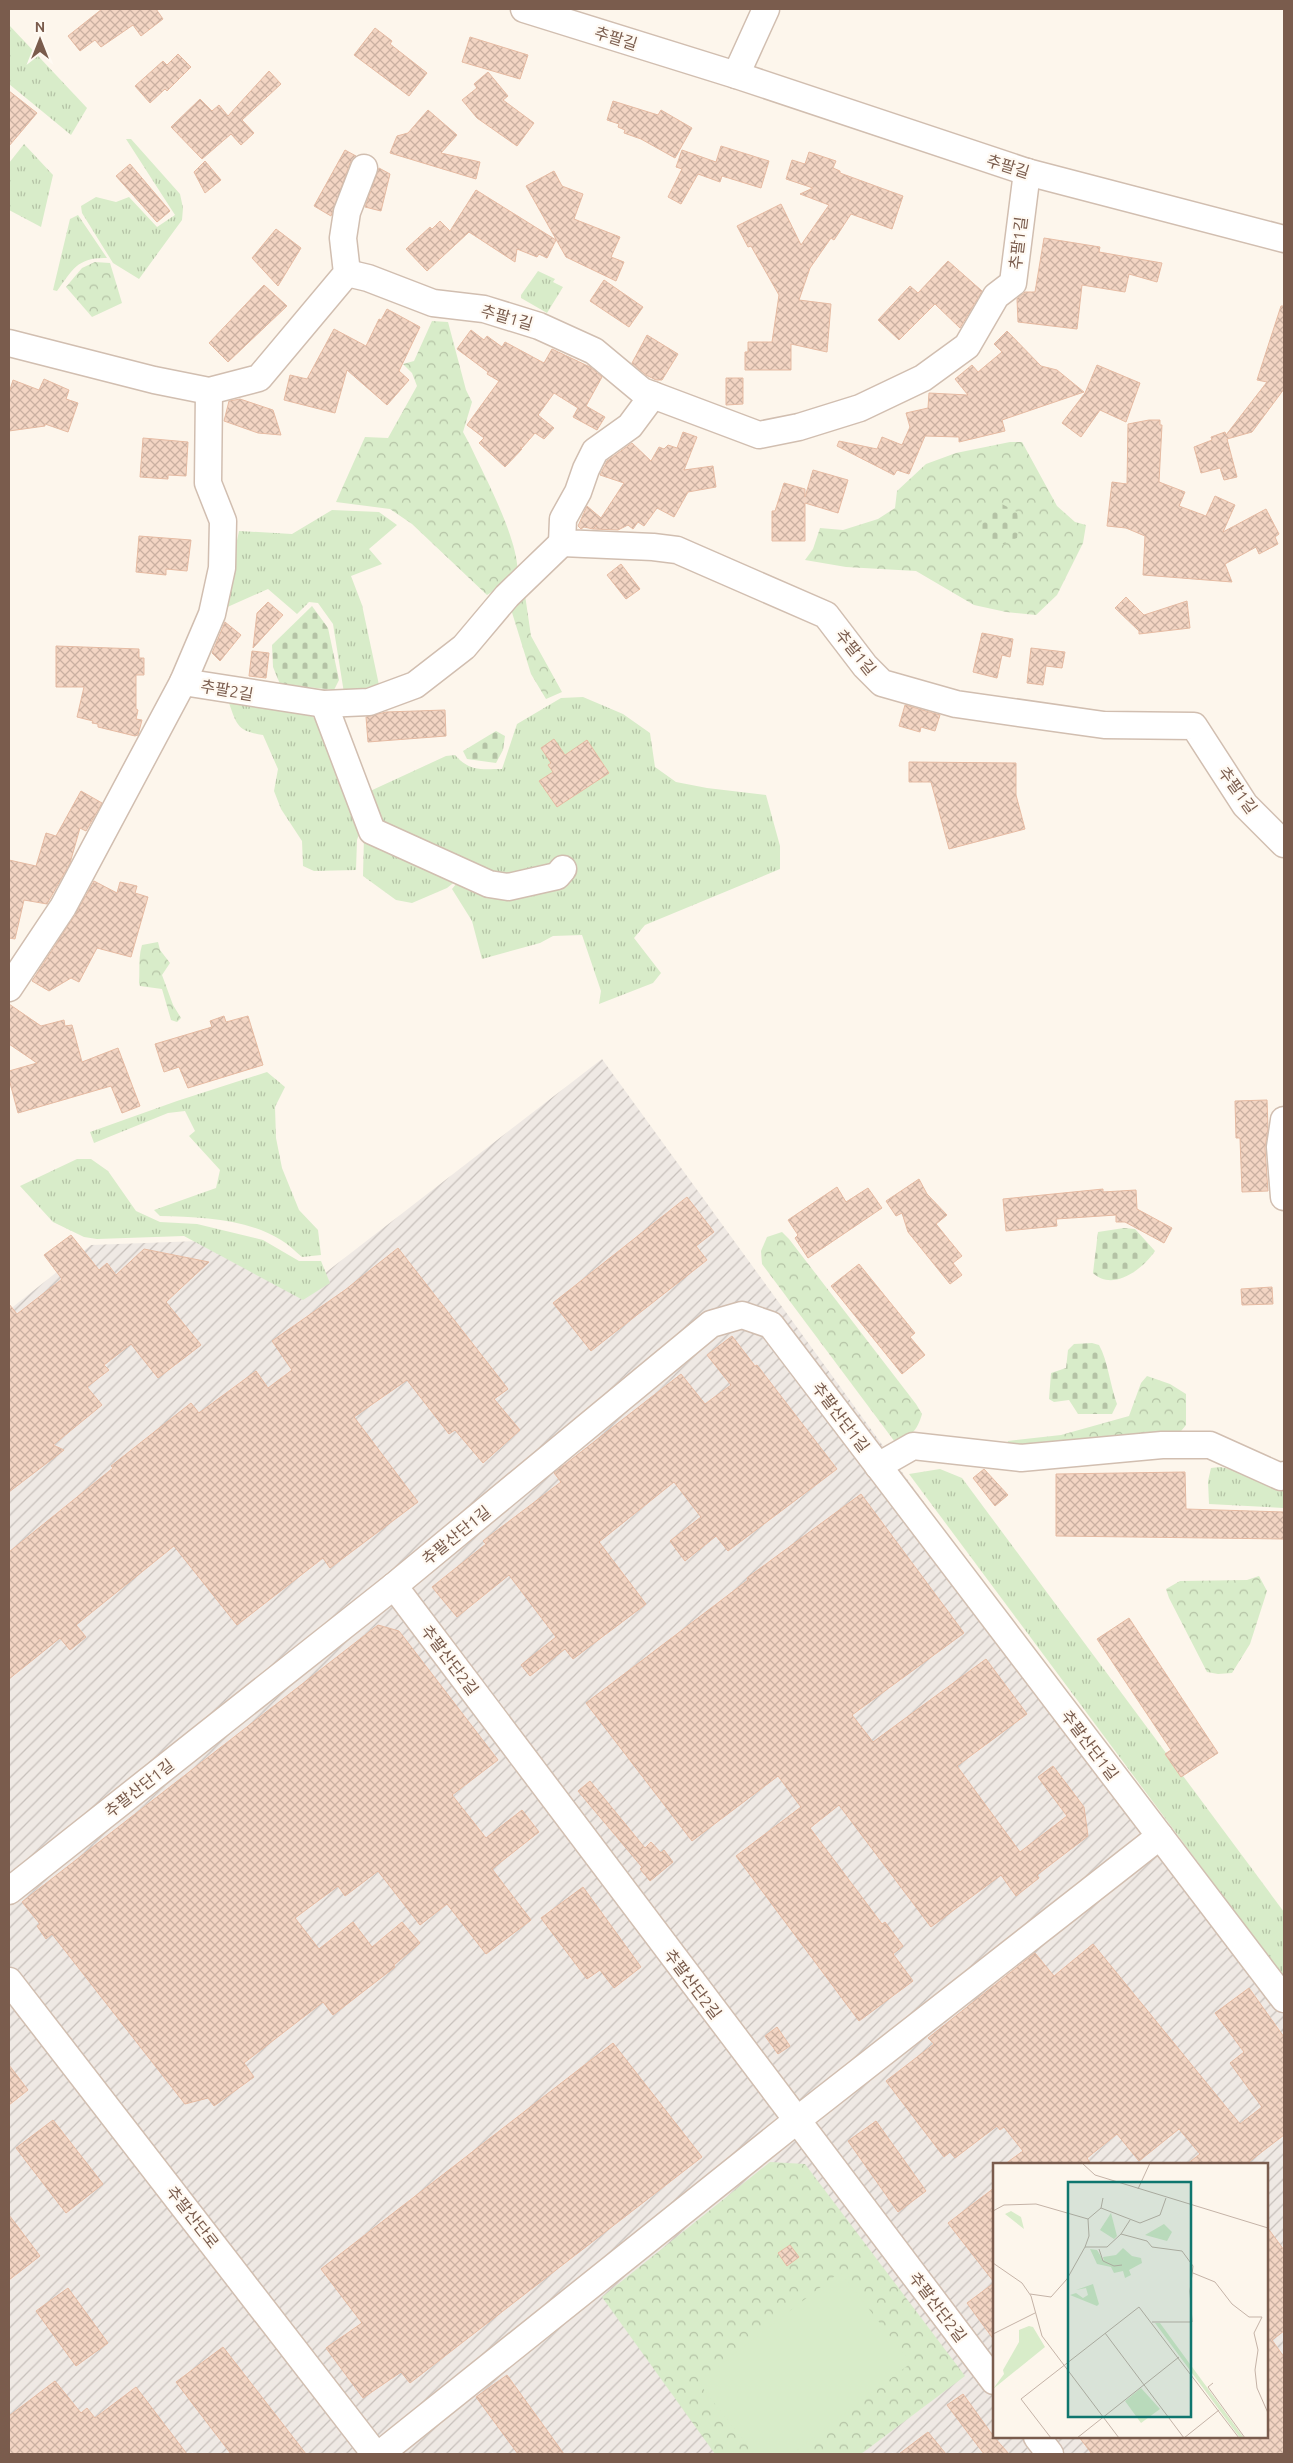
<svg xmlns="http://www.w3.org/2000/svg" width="1293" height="2463" viewBox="0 0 1293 2463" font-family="Ubuntu,'Noto Sans KR',sans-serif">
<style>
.industrial{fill:url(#industrial-furrows);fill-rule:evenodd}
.grass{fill:url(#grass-tufts)}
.forest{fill:url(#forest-crowns)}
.cemetery{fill:url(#cemetery-stones)}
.garden{fill:#d8ecc9}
.building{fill:url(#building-cross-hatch);stroke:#e6bba3}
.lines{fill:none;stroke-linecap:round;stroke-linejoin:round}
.minor-casing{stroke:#d1beb0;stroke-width:29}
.minor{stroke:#fff;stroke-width:26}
.labels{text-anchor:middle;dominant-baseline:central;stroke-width:4.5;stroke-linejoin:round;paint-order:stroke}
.street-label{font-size:16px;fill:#7a5c4d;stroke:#fffaf3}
.inset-road{fill:none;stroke:#c5b3a7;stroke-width:1}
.view{fill:#0f766e;fill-opacity:0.15;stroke:#0f766e;stroke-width:2.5}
.inset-edge{fill:none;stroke:#7a5c4d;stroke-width:2.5}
</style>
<defs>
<pattern id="industrial-furrows" width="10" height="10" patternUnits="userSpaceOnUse" patternTransform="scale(1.25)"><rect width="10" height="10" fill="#efe9e4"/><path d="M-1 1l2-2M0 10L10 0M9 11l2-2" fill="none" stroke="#c7c0bb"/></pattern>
<pattern id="grass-tufts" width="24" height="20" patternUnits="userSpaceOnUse" patternTransform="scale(1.25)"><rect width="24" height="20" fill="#d8ecc9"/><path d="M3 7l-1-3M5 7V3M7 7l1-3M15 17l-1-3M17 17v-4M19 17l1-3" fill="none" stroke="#b4c2a5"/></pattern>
<pattern id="forest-crowns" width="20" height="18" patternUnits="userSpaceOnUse" patternTransform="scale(1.25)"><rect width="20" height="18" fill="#d8ecc9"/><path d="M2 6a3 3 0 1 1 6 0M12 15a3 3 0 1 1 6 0" fill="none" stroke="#b4c2a5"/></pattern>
<pattern id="cemetery-stones" width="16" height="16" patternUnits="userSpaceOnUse" patternTransform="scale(1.25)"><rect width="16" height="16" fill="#d8ecc9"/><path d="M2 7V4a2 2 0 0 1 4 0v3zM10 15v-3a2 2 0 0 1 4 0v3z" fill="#b4c2a5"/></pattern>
<pattern id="building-cross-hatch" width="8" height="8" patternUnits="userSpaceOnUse" patternTransform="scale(1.25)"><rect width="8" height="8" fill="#f3d5c3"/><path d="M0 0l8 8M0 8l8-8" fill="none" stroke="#cab0a1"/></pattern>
</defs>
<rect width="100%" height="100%" fill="#fdf6ec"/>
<path class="industrial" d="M602,1059L1284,1998V2454H9V1310L91,1245L199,1241L303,1290ZM994,2164H1267V2437H994Z"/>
<g class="grass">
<path d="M9,25L87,108L71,135L9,84Z"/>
<path d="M126,139H131L180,194L183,208L182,220L139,279L113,263L82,213L81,206L96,197L116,202L129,197L157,227L175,215Z"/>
<path d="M24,144L53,175L41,227L9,210V163Z"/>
<path d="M78,215L107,258C78,257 73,269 57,291L53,290L70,219Z"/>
<path d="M538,271L555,279L553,282L563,287L547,313L521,298V295Z"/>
<path d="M332,510L379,512L397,525L369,549L382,564L351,576L362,605L379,685L344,693L333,624L318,603L309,602L297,614L268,589L223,609L239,531L292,534Z"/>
<path d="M583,697L623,714L650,733L655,767L676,782L707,788L766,795L780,846V869L645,925L634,938L661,973L653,983L599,1004L601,991L582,935L553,936L540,943L482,959L472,921L452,889L461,878L381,825L368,792L446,756L455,755C470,772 481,769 502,769L517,724L561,698Z"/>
<path d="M229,703L309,714L323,725L360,831L357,840L356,870L314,871L303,866L302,841L281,809L274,791L278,769L263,735C238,731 237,726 229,703Z"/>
<path d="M364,836L457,880L447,888L412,903L396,900L363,876Z"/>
<path d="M267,1072L285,1087L275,1107L276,1138L282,1168L299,1210L318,1230L321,1255L302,1257C295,1251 288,1244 281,1240C245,1218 200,1217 160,1216L154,1210L216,1188L220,1170L189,1136L195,1131L185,1111L168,1113L94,1143L90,1132L177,1101Z"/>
<path d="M77,1159H91L108,1171L136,1211L160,1222L197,1224L263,1240L299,1261H321L330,1283L303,1300L184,1236L97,1239L84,1237L53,1222L20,1186Z"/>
<path d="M1220,1467L1248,1473L1284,1487V1508L1209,1504L1208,1481L1211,1468Z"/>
<path d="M940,1469L962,1478L1284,1912V1978L909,1474Z"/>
</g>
<g class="forest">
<path d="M95,262L110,263L122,303L92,317L66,287L82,268Z"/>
<path d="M432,321L448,322L466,390L472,402L463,432L470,445C484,475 522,546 517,576L487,595L412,524L390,509L336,502L365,437L388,438L417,386L412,373L403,364L414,361Z"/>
<path d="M1010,442H1022L1057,506L1075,522L1086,525L1083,543L1057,595L1036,615L1006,612L974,605L916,571L846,567L805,560L813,549L820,528L843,530L878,519L895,508L897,491L926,464L956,453Z"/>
<path d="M525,595L531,636L562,692L546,699L531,674L510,606Z"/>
<path d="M158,942L160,950L170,963L162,975L173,1005L181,1018L177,1022L171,1020L162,989L140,986L139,983C140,970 138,958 142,945Z"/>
<path d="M782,1232L789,1239L916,1404L922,1414C917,1431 911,1437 895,1442L762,1264L761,1251L767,1237Z"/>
<path d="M1147,1376L1170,1384L1186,1394V1425L1177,1436L1006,1447L1008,1441L1061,1435L1129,1416L1141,1383Z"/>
<path d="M1259,1576L1267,1591L1250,1644L1232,1673L1218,1674L1207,1672L1169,1598L1166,1589L1180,1581L1247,1580Z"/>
<path d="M770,2162L805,2164L965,2376L861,2454H715L602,2297Z"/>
</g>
<g class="cemetery">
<path d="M998,502L1017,512L1020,526L1017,538L1004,544L984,539L978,531L984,515Z"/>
<path d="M312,606L328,628L339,680L334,690L280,684L273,667L272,645Z"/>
<path d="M496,731L505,736L503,750L496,763L467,759L463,751Z"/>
<path d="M1124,1228L1135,1229L1155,1251C1143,1269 1113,1292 1093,1273L1098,1232Z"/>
<path d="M1092,1343L1099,1345C1108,1361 1110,1385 1117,1404L1112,1414H1078L1069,1400L1054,1402L1049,1399L1051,1373L1066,1368L1068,1350L1074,1344Z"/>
</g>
<path class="garden" d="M840,2272L911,2363L792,2454H754L698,2382Z"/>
<g class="building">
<path d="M102,9H156L163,19L141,36L133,25L101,47L95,40L80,51L68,36Z"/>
<path d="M375,28L392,41L390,44L427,73L409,96L354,55Z"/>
<path d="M470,37L528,55L520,79L462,62Z"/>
<path d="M178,54L191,67L167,91L165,89L150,103L135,86L163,61L167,65Z"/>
<path d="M269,71L281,84L242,120L254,133L241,145L231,134L202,159L171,127L200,99L212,111L219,105L228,116Z"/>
<path d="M488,72L508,96L503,100L534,123L517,146L477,118L462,100L477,88L474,84Z"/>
<path d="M9,91L37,113L9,146Z"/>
<path d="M613,101L658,115L661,110L692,128L675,158L641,139L624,133L625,130L618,127L619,124L607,120Z"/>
<path d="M428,110L457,135L441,153L480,162L476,179L390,153L397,136L408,133Z"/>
<path d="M721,146L769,161L761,188L722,176L720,182L698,174L681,204L668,197L682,169L676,167L682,150L716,162Z"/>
<path d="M345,150L356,156L350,163L331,216L314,206Z"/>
<path d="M809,152L836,161L833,168L840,171V173L903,196L892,229L851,214L834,240L831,238L810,268L799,300L831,304L827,352L791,344V370H745V352H748V342H772L779,295L751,246L748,247L737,226L781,204L801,245L829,205L800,194L813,188L786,179L792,160L805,164Z"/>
<path d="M205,161L221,180L205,193L194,172Z"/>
<path d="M130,164L170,211L157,222L116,176Z"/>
<path d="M379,168L390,174L381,211L365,207Z"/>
<path d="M554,171L562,186L583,194L574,219L620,237L611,257L624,262L616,281L566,257L526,186Z"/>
<path d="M476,190L556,240L547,258L539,254L537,257L517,249L515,262L469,232L427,271L406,249L430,227L432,229L440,221L450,231Z"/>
<path d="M276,229L301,248L278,286L252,258Z"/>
<path d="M1044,238L1100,247L1099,252L1162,263L1157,282L1129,274L1125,292L1082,285L1077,329L1018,322L1017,299L1025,292H1035Z"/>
<path d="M948,261L982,291L960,328L935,304L899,340L878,320L910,286L918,293Z"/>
<path d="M604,280L643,307L629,327L590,301Z"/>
<path d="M264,285L287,306L228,362L209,343Z"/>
<path d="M1281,306H1284V389L1252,432L1227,439L1237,477L1224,480L1220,468L1201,473L1194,447L1212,440L1211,437L1225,432L1226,435L1267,382L1257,380Z"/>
<path d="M387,309L420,327L399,371L409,380L387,405L347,370L335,413L284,400L290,375L307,379L334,329L366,346L379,319L381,320Z"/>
<path d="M471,330L484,340L487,336L502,347L505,342L544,363L552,349L590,367L602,377L586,406L605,417L597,430L573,417L578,408L554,393L538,415L554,428L544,439L535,433L522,448L520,447L522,449L505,467L479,443L484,438L467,425L499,381L487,374L488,372L457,349Z"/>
<path d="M1007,331L1041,366L1057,370L1084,392L1002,420L1005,431L959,442V437L925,436L909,474L897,470L894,475L837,446L839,441L877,449L882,437L902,445L910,427L906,413L928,408L929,393L968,395L955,379L972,365L978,372L1002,352L994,344Z"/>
<path d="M647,335L678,354L662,380H656L646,375L632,363Z"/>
<path d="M1097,365L1140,383L1126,422L1100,410L1081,437L1062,423L1085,393Z"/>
<path d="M726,378H743V404L726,405Z"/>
<path d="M44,379L69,390L66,399L78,403L68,432L45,424V426L9,431V393L13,380L39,390Z"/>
<path d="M240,399L273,410L281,435L258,433L224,421L229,401Z"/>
<path d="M1149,420H1160V425H1162L1159,482L1185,492L1179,506L1206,516L1215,496L1235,505L1223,532L1266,509L1279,534L1275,537L1278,544L1259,554L1256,547L1225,564L1232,582L1143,575L1145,536L1126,528L1107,526L1112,482L1127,484L1128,424Z"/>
<path d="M683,432L697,437L684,470L713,466L716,487L688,492L674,517L657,508L644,526L638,522L633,529L628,525L618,530L593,529L597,525L593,529L584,527L581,529L578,526L587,506L601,518L624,483L600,475L607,461L632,443L651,461L659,447L664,449L668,445L677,448Z"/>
<path d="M143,438L188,442L186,476L168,475V479L140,477Z"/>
<path d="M813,470L848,480L838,513L805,503V541H772V511H775L784,483L805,489V497Z"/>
<path d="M139,536L191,540L187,571L166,569V575L136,572Z"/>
<path d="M621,564L640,589L626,599L607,575Z"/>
<path d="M1126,597L1144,615L1187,601L1190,628L1139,634V631L1115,608Z"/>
<path d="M268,602L283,615L253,648L257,613Z"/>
<path d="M225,622L241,635L220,661L212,653Z"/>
<path d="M982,633L1013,639L1010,657L1002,655L997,678L973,672Z"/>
<path d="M56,646L139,649V658H144V675H136V709L138,710L136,719L142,720L138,735L135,736L98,727V724L92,723L93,721L77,717L84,687H56Z"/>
<path d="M1031,648L1065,652L1062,668L1046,666L1043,685L1027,683Z"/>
<path d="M252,651L269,653L266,678L249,676Z"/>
<path d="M905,705L940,715L935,731L921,727L920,732L899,726Z"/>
<path d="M445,710L446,736L368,742L366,717L386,712Z"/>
<path d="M554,739L565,755L587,740L609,773L557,807L539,781L553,772L548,765L551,763L541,748Z"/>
<path d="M909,762L1016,763V795L1025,829L949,849L931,782H909Z"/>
<path d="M81,791L102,803L86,831L80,828L70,863L47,904L24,900L15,939L9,938V860L36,866L46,833L56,836Z"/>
<path d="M94,881L117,893L120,882L137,886L135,893L148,897L131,957L97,948L79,982L71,978L49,991L32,981L75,915Z"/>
<path d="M9,1004L41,1026L64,1020L65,1026L72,1025L82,1062L118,1048L140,1106L122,1113L111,1086L18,1113L9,1079V1071L37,1063L9,1044Z"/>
<path d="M224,1016L226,1022L248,1016L263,1065L188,1088L179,1067L164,1072L155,1044L212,1027L210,1021Z"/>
<path d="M1267,1100L1268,1128L1265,1148L1268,1191L1242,1192L1240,1138H1236L1235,1101Z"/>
<path d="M919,1179L927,1194L947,1215L936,1224L962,1256L953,1263L962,1275L950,1284L908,1232L902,1213L896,1216L886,1201Z"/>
<path d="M837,1187L846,1202L868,1188L882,1208L808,1258L795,1238L798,1235L788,1220Z"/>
<path d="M1103,1189V1192L1136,1190L1137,1209L1172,1228L1164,1243L1125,1222H1116V1215L1056,1219L1057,1226L1006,1231L1003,1199Z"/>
<path d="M687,1197L714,1232L696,1246L707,1260L591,1351L553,1303Z"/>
<path d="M71,1235L99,1270L107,1263L116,1275L144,1249L209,1262L166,1302L201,1345L158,1378L131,1344L104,1365L109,1370L87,1387L102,1405L53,1445L64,1450L9,1492V1304L17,1314L62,1279L44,1255Z"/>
<path d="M398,1248L508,1389L494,1399L520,1430L483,1463L455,1430L449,1434L407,1380L354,1417L418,1502L330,1568L323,1558L237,1625L174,1546L76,1625L86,1637L70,1650L60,1638L9,1679V1552L113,1468L111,1466L191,1403L199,1413L256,1371L268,1388L292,1370L272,1341L345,1290Z"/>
<path d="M859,1264L915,1333L910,1337L925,1355L902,1374L831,1286Z"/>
<path d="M1272,1287L1273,1304L1242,1305L1241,1289Z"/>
<path d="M732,1336L755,1366L757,1365L837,1469L728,1551L716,1536L685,1561L670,1541L701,1517L674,1482L599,1542L646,1604L573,1659L565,1649L530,1676L521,1665L556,1637L509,1575L457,1617L432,1587L486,1544L483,1541L561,1482L554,1473L681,1374L705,1404L731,1385L707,1355Z"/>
<path d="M984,1469L1008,1495L995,1506L973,1478Z"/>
<path d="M1185,1472L1186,1509L1284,1512V1539L1056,1536V1474Z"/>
<path d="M861,1494L964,1633L852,1715L873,1742L986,1659L1027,1714L957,1766L1020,1852L1067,1816L1038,1777L1053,1766L1084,1807L1088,1836L1037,1875L1039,1878L1016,1896L1001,1875L931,1927L839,1805L810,1828L882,1924L885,1922L903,1946L893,1954L913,1981L859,2021L736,1856L801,1807L778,1776L692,1841L586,1703L748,1580L747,1578Z"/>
<path d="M1129,1618L1218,1753L1181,1777L1165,1754L1171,1750L1097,1639Z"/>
<path d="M378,1625L399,1631L498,1760L452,1795L486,1838L522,1810L539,1832L492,1869L531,1920L486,1954L447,1904L420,1925L378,1871L345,1896L338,1886L295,1918L319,1949L353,1922L372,1947L402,1922L420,1943L394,1965L395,1967L333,2015L323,2002L244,2063L254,2077L214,2106L208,2098L185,2104L52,1934L46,1939L37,1926L40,1924L22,1902Z"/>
<path d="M590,1781L645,1848L651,1842L661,1853L664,1850L673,1862L650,1881L640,1869L642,1867L578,1791Z"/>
<path d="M583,1887L641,1967L614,1988L600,1970L587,1979L541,1918Z"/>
<path d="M1093,1944L1240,2124L1262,2107L1230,2063L1244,2052L1215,2013L1249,1988L1284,2037V2135L1246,2164H1187L1200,2154L1179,2129L1139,2161L1117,2134L1087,2158L1091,2164H1005L1023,2151L1004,2127L1000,2130L997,2126L955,2158L950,2152L944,2157L886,2081L934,2044L928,2038L1035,1953L1054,1976Z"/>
<path d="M777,2027L790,2046L778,2054L765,2036Z"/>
<path d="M613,2043L702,2157L410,2383L401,2372L363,2398L326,2348L362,2323L321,2269Z"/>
<path d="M9,2065L28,2090L9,2105Z"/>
<path d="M53,2120L103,2184L66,2213L16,2148Z"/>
<path d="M876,2121L926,2191L898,2212L848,2141Z"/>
<path d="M994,2188V2282L948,2223Z"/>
<path d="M9,2215L40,2256L9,2280Z"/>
<path d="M1267,2227L1284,2250V2331L1272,2340L1284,2357V2454H1092L1079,2437H1267Z"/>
<path d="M790,2245L799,2257L787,2266L778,2253Z"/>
<path d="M994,2283V2340L967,2303Z"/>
<path d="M68,2288L108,2343L76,2366L36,2311Z"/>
<path d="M223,2347L306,2454H231L176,2382Z"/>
<path d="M507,2375L564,2454H518L476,2397Z"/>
<path d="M55,2381L81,2413L87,2408L95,2418L136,2387L187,2454H9V2416Z"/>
<path d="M963,2394L994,2437L1009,2454H984L947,2405Z"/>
<path d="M928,2432L946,2454H899Z"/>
</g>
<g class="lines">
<g class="minor-casing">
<g id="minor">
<path d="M524,9L736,75L1027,172L1284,239"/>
<path d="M736,75L766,9"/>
<path d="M347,273L368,278L433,303L484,309L539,326L594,351L642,391L759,435L799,427L860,408L923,378L967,346L996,296L1013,283L1027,172"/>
<path d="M9,343L154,380L209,391L259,378L347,273L343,238L347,212L364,168"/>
<path d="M653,395L630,426L595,451L586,469L578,492L563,519L562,543L653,547L677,550L826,615L865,666L882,683L956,704L1104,725L1194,726L1245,805L1284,844"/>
<path d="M183,682L212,614L222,568L223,521L208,483L209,391"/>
<path d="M324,704L372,831L489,884L508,887L557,876L563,869"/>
<path d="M9,988L63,907L183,682L324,704L369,702L415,685L464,647L507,596L562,543"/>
<path d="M1284,1120L1280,1147L1284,1197"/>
<path d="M878,1466L913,1446L1021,1458L1162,1445H1210L1281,1477L1284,1475"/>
<path d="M394,1586L994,2381"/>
<path d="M9,1891L394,1586L711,1324L742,1315L771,1325L1284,1999"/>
<path d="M9,1981L375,2454"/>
<path d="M1037,2437L1050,2454"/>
<path d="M380,2454L796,2121L1160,1836"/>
</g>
</g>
<use href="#minor" class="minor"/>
</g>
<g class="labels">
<g class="street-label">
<text transform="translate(616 38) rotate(17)">추팔길</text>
<text transform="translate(1008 166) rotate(17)">추팔길</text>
<text transform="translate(1018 243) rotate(-83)">추팔1길</text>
<text transform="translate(507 317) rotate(16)">추팔1길</text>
<text transform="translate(856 652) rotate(51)">추팔1길</text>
<text transform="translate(227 690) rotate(10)">추팔2길</text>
<text transform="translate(1238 790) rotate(54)">추팔1길</text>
<text transform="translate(841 1417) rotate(53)">추팔산단1길</text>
<text transform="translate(456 1535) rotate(-39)">추팔산단1길</text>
<text transform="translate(450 1660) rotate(53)">추팔산단2길</text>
<text transform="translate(1090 1745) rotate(53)">추팔산단1길</text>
<text transform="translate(139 1788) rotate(-38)">추팔산단1길</text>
<text transform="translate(693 1984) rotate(53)">추팔산단2길</text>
<text transform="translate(193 2217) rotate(52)">추팔산단로</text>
<text transform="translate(938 2307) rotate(53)">추팔산단2길</text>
</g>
</g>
<g transform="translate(993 2163)">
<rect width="275" height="275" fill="#fdf6ec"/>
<path d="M18,48L28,54L31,66L12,51ZM130,85L139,93L148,95L149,100L136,107L138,112L132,115L130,108L121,110L118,104L104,101L97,86L104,87L111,98L110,94L123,92ZM100,121L106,141L104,143L77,132L83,130L90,135L95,132L93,125L83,127ZM162,160H167L251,275H247ZM36,163L40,164L52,184L0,226L11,211L10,207L26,179V167Z" fill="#d8ecc9"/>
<path d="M118,50L124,73L121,76L107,67ZM171,61L179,69L174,78L152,72ZM148,225L167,246L148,260L132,238Z" fill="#d8ecc9"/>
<path d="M144 246a8 8 0 1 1 16 0a8 8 0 1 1-16 0Z" fill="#d8ecc9"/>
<path class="inset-road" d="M89,0L102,12L275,65M145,26L157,0M108,45L147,60L167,52L173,35M0,48L11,42L43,41L95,56L108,45L110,35M137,57L128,71L154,78L159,84L189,88L200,103L197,128L199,159H159M92,84L96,73L95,56M106,86L110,98L121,103L129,102M0,100L29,120L38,133L49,173L126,275M200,110L222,119L239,141L256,154H269L261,170L265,187L262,207L264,225L275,250M37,131L58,134L74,116L92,84H114L128,71M112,170L191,275L226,247M0,171L42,150M220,220L215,224L252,275M58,275L28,236L146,144L246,275M84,275L186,194"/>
<path class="view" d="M75,19H198V254H75Z"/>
<rect width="275" height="275" class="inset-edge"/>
</g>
<rect width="1293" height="2463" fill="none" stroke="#7a5c4d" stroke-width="20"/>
<g transform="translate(40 40)" stroke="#fffaf3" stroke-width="4" paint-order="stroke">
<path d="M0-4L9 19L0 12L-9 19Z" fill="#7a5c4d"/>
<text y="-8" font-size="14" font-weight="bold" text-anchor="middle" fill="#7a5c4d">N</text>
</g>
</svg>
